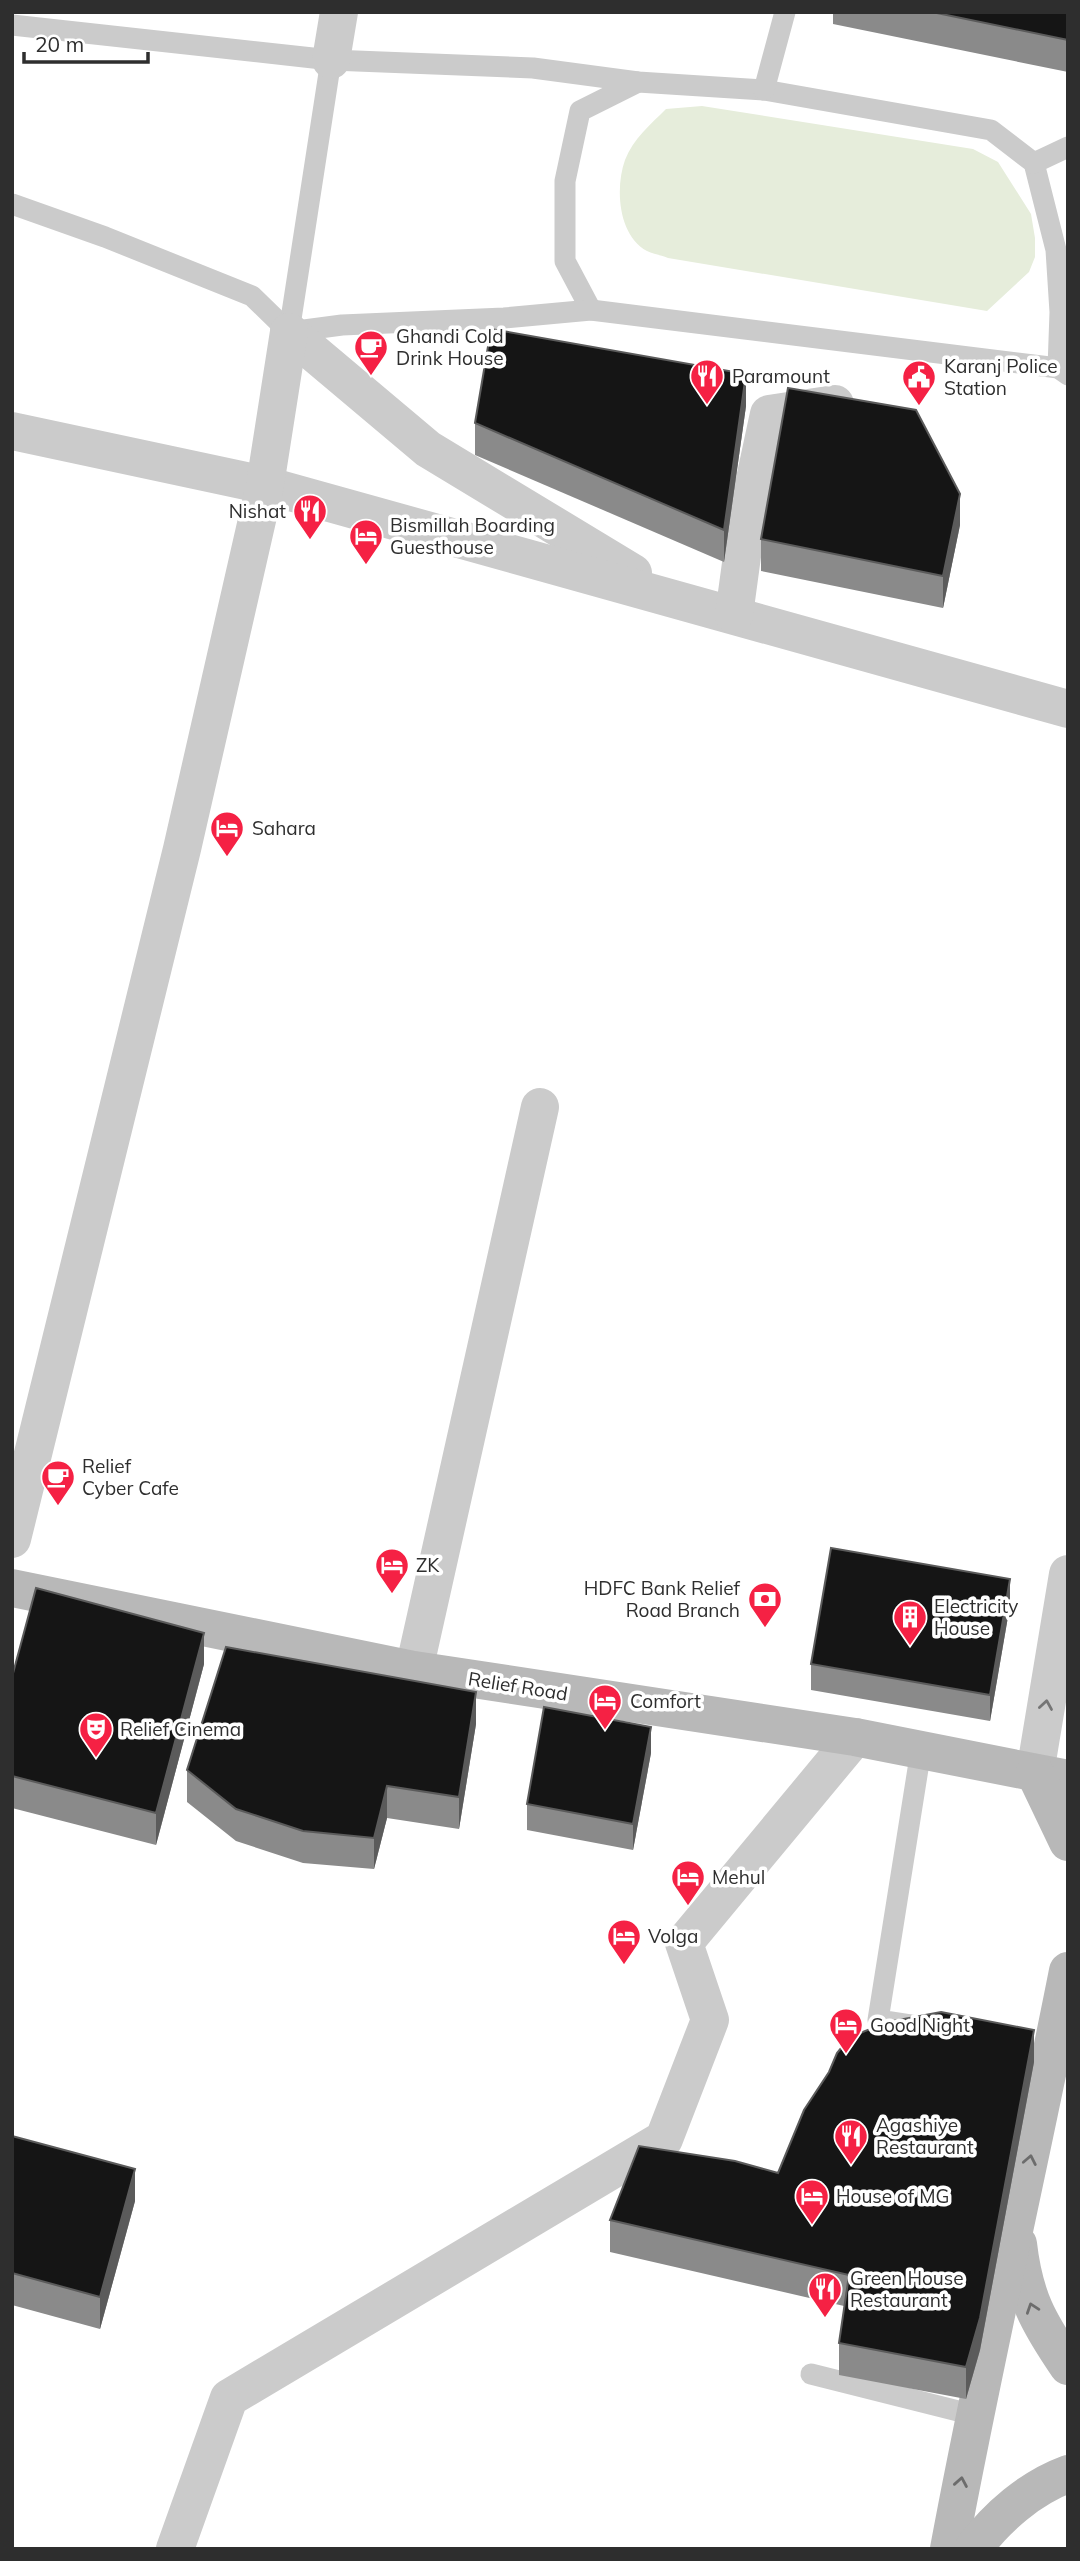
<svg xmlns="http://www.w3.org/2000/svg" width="1080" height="2561" viewBox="0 0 1080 2561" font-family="Mulish,sans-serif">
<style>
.green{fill:#e6eddb}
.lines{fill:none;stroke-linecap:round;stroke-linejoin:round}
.lane{stroke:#cbcbcb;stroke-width:21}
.street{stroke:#cbcbcb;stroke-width:38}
.secondary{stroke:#b8b8b8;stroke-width:38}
.wall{fill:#8a8a8a}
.shaded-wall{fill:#5b5b5b}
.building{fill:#151515;stroke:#5b5b5b;stroke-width:2}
.oneway{stroke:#757575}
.oneway2{stroke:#6c6c6c}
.labels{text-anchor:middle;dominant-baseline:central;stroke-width:7;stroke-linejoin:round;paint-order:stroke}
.poi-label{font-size:19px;fill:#2e2e2e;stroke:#fff;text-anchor:start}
.street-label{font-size:19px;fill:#2e2e2e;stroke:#fff}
</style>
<rect width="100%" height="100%" fill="#fff"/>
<path class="green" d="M702,106L973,149L998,162L1031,214L1035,238V257L1029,272L987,311L668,258C661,255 653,254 647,251C618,235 615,188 625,160C633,139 651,124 666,109Z"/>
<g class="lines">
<g class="lane">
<path d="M12,25L331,60L533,68L638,82L764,90L991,130L1034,163L1056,250L1060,312L1058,368"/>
<path d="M764,90L785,12"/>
<path d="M1034,163L1068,147"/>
<path d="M12,204L105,237L252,296L289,332"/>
<path d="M591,310L565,261V181L580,111L638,82"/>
<path d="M289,332L342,325L504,318L591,310L1058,368L1068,375"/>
<path d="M289,332L331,60"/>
<path d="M917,2026L878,2020L921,1750"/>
<path d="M811,2374L974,2415"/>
</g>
<g class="street">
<path d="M331,60L339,12"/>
<path d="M289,332L428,449L633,573"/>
<path d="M12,431L265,485L1068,709"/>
<path d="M734,615L748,512L769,414L835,404"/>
<path d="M12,1539L182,849L265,485L289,332"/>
<path d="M414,1670L540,1107"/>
<path d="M1035,1773L1068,1574"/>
<path d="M175,2549L229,2398L664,2139L710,2020L684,1943L855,1737"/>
</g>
<g class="secondary">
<path d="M12,1588L414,1670L855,1737L1068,1779"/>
<path d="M1035,1773L1068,1842"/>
<path d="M1018,2244C1024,2297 1038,2322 1068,2366"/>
<path d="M949,2549C985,2355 1030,2164 1068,1971"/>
<path d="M973,2549C997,2517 1030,2488 1068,2474"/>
</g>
</g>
<g class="wall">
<path d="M833,12H1068V72L833,24Z"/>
<path d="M746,406L724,562L475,455V423Z"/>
<path d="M960,525L943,608L761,571V539Z"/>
<path d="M1010,1605L990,1721L811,1690V1664Z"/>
<path d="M204,1664L156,1845L12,1808V1677Z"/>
<path d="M476,1724L459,1829L387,1818L374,1869L303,1863L236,1841L187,1802V1770Z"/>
<path d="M651,1753L633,1850L527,1830V1804Z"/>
<path d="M1034,2062L980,2350L966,2399L839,2375V2343L844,2306L610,2252V2220L778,2173Z"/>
<path d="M12,2136L135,2201L100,2329L12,2305Z"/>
</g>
<g class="shaded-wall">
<path d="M746,374V406L724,562V530Z"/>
<path d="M960,494V525L943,608V576Z"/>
<path d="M1010,1579V1605L990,1721V1695Z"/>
<path d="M204,1633V1664L156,1845V1813Z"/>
<path d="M476,1692V1724L459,1829V1797Z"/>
<path d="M651,1727V1753L633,1850V1824Z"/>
<path d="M387,1786V1818L374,1869V1838Z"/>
<path d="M1034,2030V2062L980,2350L966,2399V2367Z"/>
<path d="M135,2169V2201L100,2329V2297Z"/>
</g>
<g class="building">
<path d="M932,12H1068V40Z"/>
<path d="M491,329L746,374L724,530L475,423Z"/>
<path d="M788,388L916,410L960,494L943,576L761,539Z"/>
<path d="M831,1548L1010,1579L990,1695L811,1664Z"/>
<path d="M36,1588L204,1633L156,1813L12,1776V1677Z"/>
<path d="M226,1647L476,1692L459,1797L387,1786L374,1838L303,1831L236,1809L187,1770Z"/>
<path d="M544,1707L651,1727L633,1824L527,1804Z"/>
<path d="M941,2012L1034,2030L980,2318L966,2367L839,2343L849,2275L610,2220L639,2146L735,2161L778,2173L804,2110L829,2072L837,2053L850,2037L888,2022Z"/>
<path d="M12,2136L135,2169L100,2297L12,2273Z"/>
</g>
<defs><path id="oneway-chevron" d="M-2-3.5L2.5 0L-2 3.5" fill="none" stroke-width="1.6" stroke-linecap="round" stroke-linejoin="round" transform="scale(1.75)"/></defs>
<use class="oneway" href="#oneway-chevron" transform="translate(1046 1705) rotate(-81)"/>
<g class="oneway2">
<use href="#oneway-chevron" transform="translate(1030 2160) rotate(-79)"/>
<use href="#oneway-chevron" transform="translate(1032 2308) rotate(-109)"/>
<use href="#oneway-chevron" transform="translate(961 2482) rotate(-80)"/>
</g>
<defs>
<g id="cafe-pin" transform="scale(1.75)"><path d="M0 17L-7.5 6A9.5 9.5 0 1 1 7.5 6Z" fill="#f52144" stroke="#fff"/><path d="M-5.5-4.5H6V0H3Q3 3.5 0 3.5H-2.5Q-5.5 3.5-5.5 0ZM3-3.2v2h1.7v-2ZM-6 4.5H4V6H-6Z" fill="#fff"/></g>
<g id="restaurant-pin" transform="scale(1.75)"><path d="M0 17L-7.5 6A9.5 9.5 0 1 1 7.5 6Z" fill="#f52144" stroke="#fff"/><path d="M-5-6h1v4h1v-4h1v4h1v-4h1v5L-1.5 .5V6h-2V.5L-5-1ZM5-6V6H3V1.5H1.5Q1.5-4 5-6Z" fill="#fff"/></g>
<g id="civic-pin" transform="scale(1.75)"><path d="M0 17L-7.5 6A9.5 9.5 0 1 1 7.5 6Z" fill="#f52144" stroke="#fff"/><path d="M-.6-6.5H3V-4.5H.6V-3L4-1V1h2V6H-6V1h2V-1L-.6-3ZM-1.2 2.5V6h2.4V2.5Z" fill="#fff"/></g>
<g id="hotel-pin" transform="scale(1.75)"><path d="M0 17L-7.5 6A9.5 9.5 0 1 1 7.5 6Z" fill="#f52144" stroke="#fff"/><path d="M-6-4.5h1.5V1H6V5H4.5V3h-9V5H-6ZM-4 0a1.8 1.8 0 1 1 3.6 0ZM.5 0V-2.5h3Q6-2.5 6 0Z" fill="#fff"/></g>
<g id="bank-pin" transform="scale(1.75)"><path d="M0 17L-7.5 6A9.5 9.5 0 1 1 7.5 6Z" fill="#f52144" stroke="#fff"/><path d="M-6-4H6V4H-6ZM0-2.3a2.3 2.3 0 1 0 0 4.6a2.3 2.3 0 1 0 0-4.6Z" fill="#fff"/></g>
<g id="building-pin" transform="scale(1.75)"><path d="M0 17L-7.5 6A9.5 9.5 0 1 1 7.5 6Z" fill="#f52144" stroke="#fff"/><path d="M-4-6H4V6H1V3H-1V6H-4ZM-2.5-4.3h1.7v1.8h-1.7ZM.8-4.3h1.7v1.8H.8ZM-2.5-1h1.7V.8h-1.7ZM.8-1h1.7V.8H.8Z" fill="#fff"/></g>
<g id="theatre-pin" transform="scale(1.75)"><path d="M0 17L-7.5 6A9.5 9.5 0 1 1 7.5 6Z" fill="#f52144" stroke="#fff"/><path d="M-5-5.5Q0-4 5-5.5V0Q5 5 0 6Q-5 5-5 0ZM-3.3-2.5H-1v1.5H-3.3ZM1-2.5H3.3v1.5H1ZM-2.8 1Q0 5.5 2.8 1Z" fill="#fff"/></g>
</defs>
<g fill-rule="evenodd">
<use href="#cafe-pin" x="371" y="347"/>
<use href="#restaurant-pin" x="707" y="376"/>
<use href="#civic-pin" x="919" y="377"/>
<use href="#restaurant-pin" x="310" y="511"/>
<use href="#hotel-pin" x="366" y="536"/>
<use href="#hotel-pin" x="227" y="828"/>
<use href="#cafe-pin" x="58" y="1477"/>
<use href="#hotel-pin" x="392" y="1565"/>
<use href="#bank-pin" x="765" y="1599"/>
<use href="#building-pin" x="910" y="1617"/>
<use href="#hotel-pin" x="605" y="1701"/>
<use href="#theatre-pin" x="96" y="1729"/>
<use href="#hotel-pin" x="688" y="1877"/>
<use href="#hotel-pin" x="624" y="1936"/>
<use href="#hotel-pin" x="846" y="2025"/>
<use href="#restaurant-pin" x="851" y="2136"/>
<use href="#hotel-pin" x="812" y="2196"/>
<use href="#restaurant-pin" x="825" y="2289"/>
</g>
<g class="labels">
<g class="poi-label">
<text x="396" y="336">Ghandi Cold<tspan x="396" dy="22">Drink House</tspan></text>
<text x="944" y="366">Karanj Police<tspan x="944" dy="22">Station</tspan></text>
<text x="732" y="376">Paramount</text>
<text x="286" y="511" text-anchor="end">Nishat</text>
<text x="390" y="525">Bismillah Boarding<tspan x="390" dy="22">Guesthouse</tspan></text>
<text x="252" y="828">Sahara</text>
<text x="82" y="1466">Relief<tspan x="82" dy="22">Cyber Cafe</tspan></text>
<text x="416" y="1565">ZK</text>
<text x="740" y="1588" text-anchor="end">HDFC Bank Relief<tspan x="740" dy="22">Road Branch</tspan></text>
<text x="934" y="1606">Electricity<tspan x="934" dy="22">House</tspan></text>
<text x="630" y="1701">Comfort</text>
<text x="120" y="1729">Relief Cinema</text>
<text x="712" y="1877">Mehul</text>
<text x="648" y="1936">Volga</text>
<text x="870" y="2025">Good Night</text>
<text x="876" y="2125">Agashiye<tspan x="876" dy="22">Restaurant</tspan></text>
<text x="836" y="2196">House of MG</text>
<text x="850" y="2278">Green House<tspan x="850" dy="22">Restaurant</tspan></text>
</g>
<g class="street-label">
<text transform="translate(518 1686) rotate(9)">Relief Road</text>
</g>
</g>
<rect width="1080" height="2561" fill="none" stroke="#2e2e2e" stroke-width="28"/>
<path d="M24 52v10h124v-10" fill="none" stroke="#2e2e2e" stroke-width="3.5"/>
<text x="35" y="52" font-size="21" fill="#2e2e2e" stroke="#ffffff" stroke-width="5" paint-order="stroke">20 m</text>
</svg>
